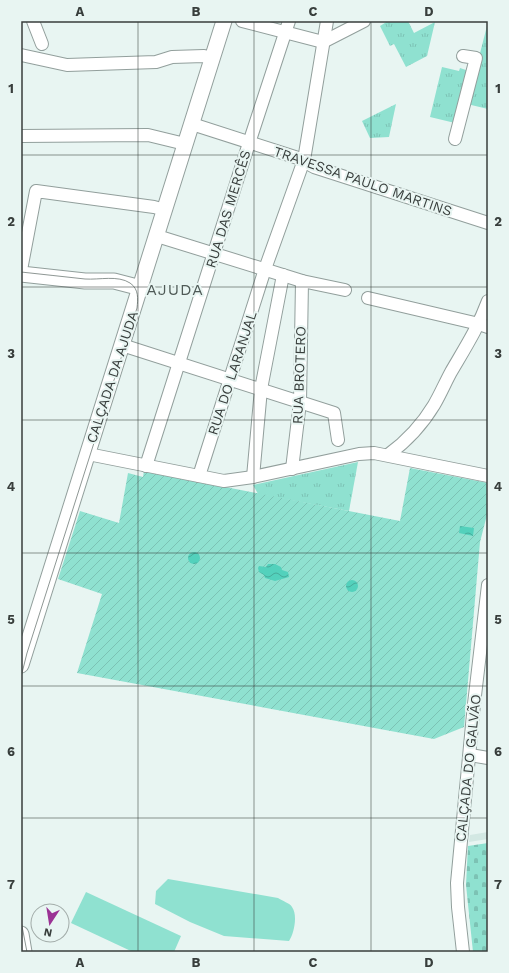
<svg xmlns="http://www.w3.org/2000/svg" width="509" height="973" viewBox="0 0 509 973" font-family="'Work Sans',sans-serif">
  <style>
    .built { fill: #d3e8e3 }
    .grass { fill: url(#grass-tufts) }
    .cemetery { fill: url(#cemetery-stones) }
    .garden { fill: url(#garden-furrows) }
    .pitch { fill: #8fe1d0 }
    .water { fill: url(#water-waves) }
    .lines { fill: none; stroke-linecap: round; stroke-linejoin: round }
    .minor-casing { stroke: #929f9c; stroke-width: 14 }
    .tertiary-casing { stroke: #929f9c; stroke-width: 17 }
    .minor { stroke: #fff; stroke-width: 12 }
    .tertiary { stroke: #fff; stroke-width: 15 }
    .tram { stroke: #8e9794; stroke-width: 1 }
    .grid { fill: none; stroke: #383e3c; stroke-width: 1; stroke-opacity: 0.55 }
    .labels { text-anchor: middle; stroke-width: 4; stroke-linejoin: round; paint-order: stroke }
    .street-label { font-size: 14px; fill: #383e3c; stroke: #e8f5f2 }
    .quarter-label { font-size: 16px; letter-spacing: 1px; fill: #4f5a57; stroke: #e8f5f2 }
    .neatline { fill: none; stroke: #383e3c; stroke-width: 1.5 }
    .grid-label { font-size: 13px; text-anchor: middle; font-weight: bold; fill: #383e3c }
  </style>
  <defs>
    <pattern id="grass-tufts" width="24" height="20" patternUnits="userSpaceOnUse"><rect width="24" height="20" fill="#8fe1d0"/><path d="M3 7l-1-3M5 7V3M7 7l1-3M15 17l-1-3M17 17v-4M19 17l1-3" fill="none" stroke="#7cc2b4"/></pattern>
    <pattern id="cemetery-stones" width="16" height="16" patternUnits="userSpaceOnUse"><rect width="16" height="16" fill="#8fe1d0"/><path d="M2 7V4a2 2 0 0 1 4 0v3zM10 15v-3a2 2 0 0 1 4 0v3z" fill="#7cc2b4"/></pattern>
    <pattern id="garden-furrows" width="10" height="10" patternUnits="userSpaceOnUse"><rect width="10" height="10" fill="#8fe1d0"/><path d="M-1 1l2-2M0 10L10 0M9 11l2-2" fill="none" stroke="#7cc2b4"/></pattern>
    <pattern id="water-waves" width="16" height="10" patternUnits="userSpaceOnUse"><rect width="16" height="10" fill="#53d1bc"/><path d="M0 5q4-4 8 0t8 0" fill="none" stroke="#46ab9a"/></pattern>
  </defs>
  <rect width="100%" height="100%" fill="#e8f5f2"/>
  <path class="built" d="M 488,832 L 488,839 L 469,842 L 470,835 Z"/>
  <g class="grass">
    <path d="M 388,21 L 408,21 L 414,33 L 435,22 L 427,56 L 406,67 L 394,44 L 390,46 L 380,26 Z"/>
    <path d="M 488,22 L 488,109 L 467,104 Z"/>
    <path d="M 442,67 L 459,71 L 460,68 L 469,71 L 455,123 L 430,117 Z"/>
    <path d="M 396,104 L 389,137 L 370,138 L 362,121 Z"/>
    <path d="M 358,462 L 349,511 L 258,494 L 253,485 Z"/>
  </g>
  <path class="cemetery" d="M 488,843 L 488,952 L 473,952 L 466,885 L 468,846 Z"/>
  <path class="garden" d="M 410,468 L 488,483 L 488,511 L 480,542 L 464,727 L 434,739 L 77,673 L 102,594 L 58,579 L 80,511 L 119,523 L 128,473 L 143,477 L 144,471 L 400,521 Z"/>
  <g class="pitch">
    <path d="M 168,879 L 278,898 C 282,901 290,903 292,907 C 298,915 294,934 289,941 L 224,936 L 190,922 L 155,904 L 156,891 Z"/>
    <path d="M 86,892 L 181,936 L 174,952 L 133,952 L 71,923 Z"/>
  </g>
  <g class="water">
    <path d="M 460,526 L 474,528 L 473,536 L 459,533 Z"/>
    <circle cx="194" cy="558" r="6"/>
    <path d="M 268,564 L 275,564 L 281,567 L 282,570 L 288,572 L 289,577 L 275,581 L 265,578 L 264,575 L 259,572 L 258,568 L 259,566 L 266,567 Z"/>
    <circle cx="352" cy="586" r="6"/>
  </g>
  <g class="lines">
    <g class="minor-casing">
      <g id="minor">
        <path d="M 33,21 L 42,44"/>
        <path d="M 242,21 L 323,42 L 364,21"/>
        <path d="M 21,55 L 67,65 L 156,62 L 172,57 L 204,56 L 211,58"/>
        <path d="M 192,124 L 298,158 L 314,167 L 488,223"/>
        <path d="M 21,136 L 148,135 L 185,144"/>
        <path d="M 455,139 L 476,58 L 463,56"/>
        <path d="M 157,236 L 302,281 L 345,290"/>
        <path d="M 21,270 L 36,191 L 154,207 L 165,210"/>
        <path d="M 368,298 L 479,324 L 488,327"/>
        <path d="M 122,345 L 334,413 L 338,440"/>
        <path d="M 88,454 L 224,481 L 253,477 L 359,454 L 374,453 L 488,476"/>
        <path d="M 388,455 C 407,441 422,425 434,405 C 440,395 445,383 451,372 C 465,348 478,328 488,301"/>
        <path d="M 146,466 L 250,140 L 289,21"/>
        <path d="M 292,469 L 300,402 L 302,281"/>
        <path d="M 199,476 L 265,269 L 304,160 L 327,21"/>
        <path d="M 253,477 L 261,389 L 283,275"/>
        <path d="M 470,755 L 488,758"/>
        <path d="M 463,952 L 458,907 L 457,883 L 474,704 L 488,585"/>
      </g>
    </g>
    <g class="tertiary-casing">
      <g id="tertiary">
        <path d="M 21,274 L 85,281 L 114,281 L 141,288"/>
        <path d="M 21,665 L 224,21"/>
        <path d="M 21,934 L 24,952"/>
      </g>
    </g>
    <use href="#minor" class="minor"/>
    <use href="#tertiary" class="tertiary"/>
    <g class="tram">
      <path d="M 21,272 C 42,274 64,277 85,279 C 99,280 118,275 130,283 C 139,289 138,299 137,308 L 27,653 L 21,677"/>
      <path d="M 21,921 L 27,952"/>
    </g>
  </g>
  <path class="grid" d="M 138,21 L 138,952M 254,21 L 254,952M 371,21 L 371,952M 21,155 L 488,155M 21,287 L 488,287M 21,420 L 488,420M 21,553 L 488,553M 21,686 L 488,686M 21,818 L 488,818"/>
  <g class="labels">
    <g class="street-label">
      <text transform="translate(363 181) rotate(19)" y="5">TRAVESSA PAULO MARTINS</text>
      <text transform="translate(228 209) rotate(-73)" y="5">RUA DAS MERCÊS</text>
      <text transform="translate(232 373) rotate(-72)" y="5">RUA DO LARANJAL</text>
      <text transform="translate(299 375) rotate(-88)" y="5">RUA BROTERO</text>
      <text transform="translate(112 377) rotate(-72)" y="5">CALÇADA DA AJUDA</text>
      <text transform="translate(468 768) rotate(-84)" y="5">CALÇADA DO GALVÃO</text>
    </g>
    <g class="quarter-label">
      <text x="175" y="295">AJUDA</text>
    </g>
  </g>
  <rect width="509" height="973" fill="none" stroke="#e8f5f2" stroke-width="44"/>
  <g transform="translate(50 923) rotate(192)"><circle r="19" fill="#e8f5f2" stroke="#a2aca9"/>
  <path d="M0-3L7 15L0 10L-7 15Z" fill="#9b3295"/>
  <text y="-6" font-size="11" font-weight="bold" text-anchor="middle" fill="#383e3c">N</text>
  </g>
  <rect x="22" y="22" width="465" height="929" class="neatline"/>
  <g class="grid-label">
    <text x="80" y="16">A</text>
    <text x="196" y="16">B</text>
    <text x="313" y="16">C</text>
    <text x="429" y="16">D</text>
    <text x="11" y="93">1</text>
    <text x="498" y="93">1</text>
    <text x="11" y="226">2</text>
    <text x="498" y="226">2</text>
    <text x="11" y="358">3</text>
    <text x="498" y="358">3</text>
    <text x="11" y="491">4</text>
    <text x="498" y="491">4</text>
    <text x="11" y="624">5</text>
    <text x="498" y="624">5</text>
    <text x="11" y="756">6</text>
    <text x="498" y="756">6</text>
    <text x="11" y="889">7</text>
    <text x="498" y="889">7</text>
    <text x="80" y="967">A</text>
    <text x="196" y="967">B</text>
    <text x="313" y="967">C</text>
    <text x="429" y="967">D</text>
  </g>
</svg>
